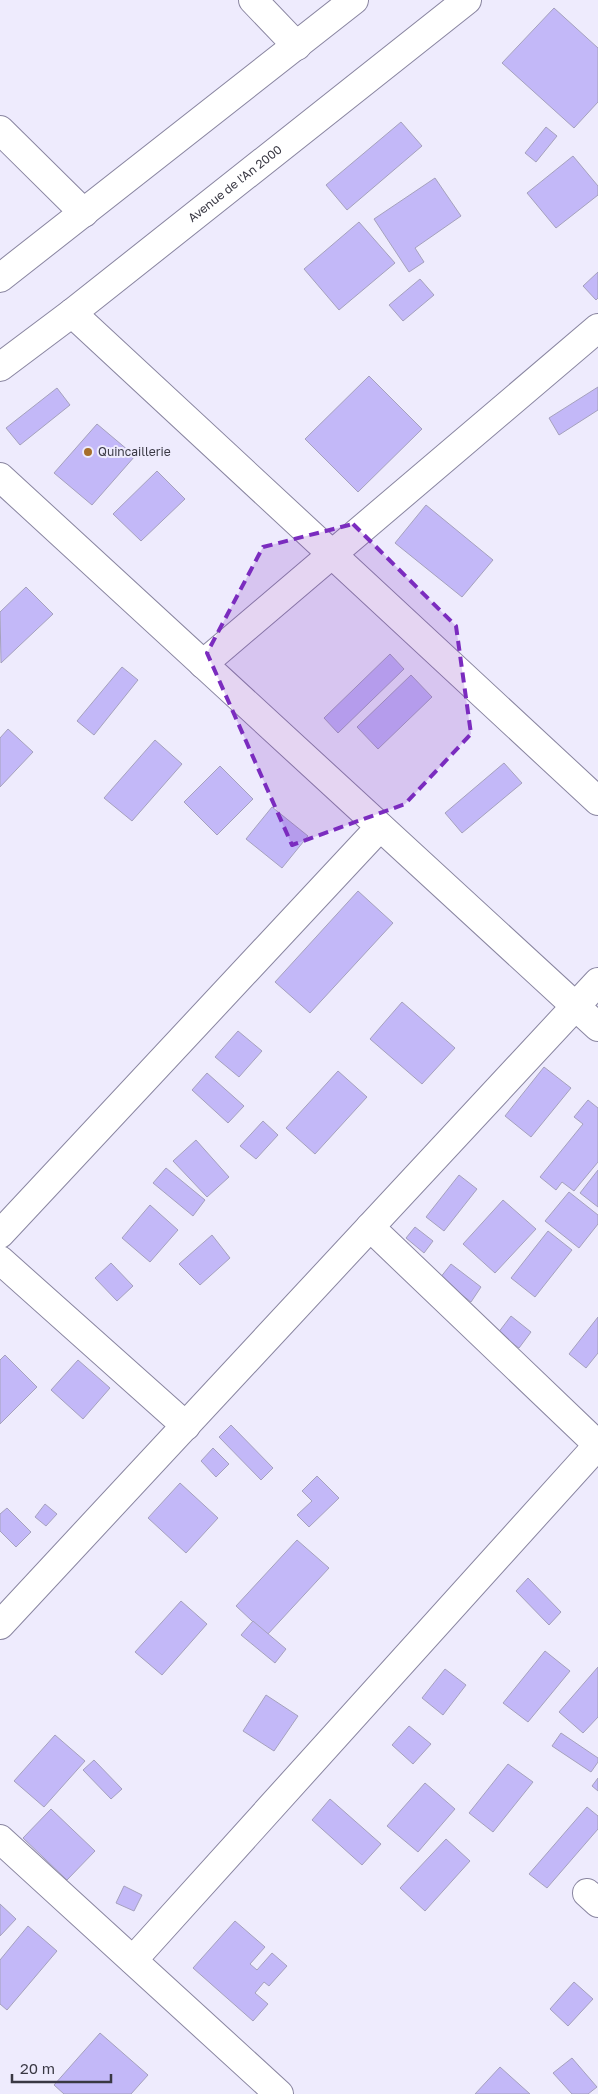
<svg xmlns="http://www.w3.org/2000/svg" width="598" height="2094" viewBox="0 0 598 2094" font-family="'Golos Text',sans-serif">
  <style>
    .building { fill: #c3b8f8; stroke: #a5a1bd }
    .lines { fill: none; stroke-linecap: round; stroke-linejoin: round }
    .minor-casing { stroke: #8985a0; stroke-width: 30 }
    .major-casing { stroke: #8985a0; stroke-width: 30 }
    .minor { stroke: #fff; stroke-width: 28 }
    .major { stroke: #fff; stroke-width: 28 }
    .marked { fill: #7b2cbf; fill-opacity: 0.2; stroke: #7b2cbf; stroke-width: 4; stroke-dasharray: 10 6; stroke-linejoin: round }
    .poi-dot { fill: #a66e2b; stroke: #eeebfd; stroke-width: 2 }
    .labels { text-anchor: middle; stroke-width: 4; stroke-linejoin: round; paint-order: stroke }
    .street-label { font-size: 12px; fill: #393843; stroke: #eeebfd }
    .poi-label { font-size: 12px; fill: #393843; stroke: #eeebfd; text-anchor: start }
  </style>
  <rect width="100%" height="100%" fill="#eeebfd"/>
  <g class="building">
    <path d="M 554,8 L 598,48 L 598,102 L 574,128 L 502,63 Z"/>
    <path d="M 401,122 L 422,146 L 347,210 L 326,185 Z"/>
    <path d="M 546,127 L 557,136 L 536,162 L 525,153 Z"/>
    <path d="M 573,156 L 598,186 L 598,195 L 556,228 L 527,193 Z"/>
    <path d="M 435,178 L 461,216 L 415,248 L 424,262 L 409,272 L 374,219 Z"/>
    <path d="M 359,222 L 395,263 L 339,310 L 304,269 Z"/>
    <path d="M 598,272 L 598,298 L 596,300 L 583,286 Z"/>
    <path d="M 420,279 L 434,295 L 403,321 L 389,305 Z"/>
    <path d="M 369,376 L 422,429 L 358,492 L 305,439 Z"/>
    <path d="M 598,387 L 598,410 L 559,435 L 549,418 Z"/>
    <path d="M 57,388 L 70,405 L 20,445 L 6,428 Z"/>
    <path d="M 97,424 L 135,456 L 92,505 L 54,473 Z"/>
    <path d="M 157,471 L 185,499 L 141,541 L 113,514 Z"/>
    <path d="M 426,505 L 493,560 L 462,597 L 395,543 Z"/>
    <path d="M 26,587 L 53,614 L 1,663 L 0,612 Z"/>
    <path d="M 390,654 L 404,669 L 338,733 L 324,718 Z"/>
    <path d="M 122,667 L 138,680 L 94,735 L 77,721 Z"/>
    <path d="M 411,675 L 432,697 L 378,749 L 357,727 Z"/>
    <path d="M 8,729 L 33,752 L 0,787 L 0,738 Z"/>
    <path d="M 155,740 L 182,764 L 132,821 L 104,798 Z"/>
    <path d="M 504,763 L 522,783 L 462,833 L 445,813 Z"/>
    <path d="M 220,766 L 253,799 L 217,835 L 184,802 Z"/>
    <path d="M 272,807 L 308,836 L 282,868 L 246,839 Z"/>
    <path d="M 358,891 L 393,923 L 310,1013 L 275,982 Z"/>
    <path d="M 402,1002 L 455,1048 L 422,1084 L 370,1039 Z"/>
    <path d="M 238,1031 L 262,1051 L 239,1077 L 215,1057 Z"/>
    <path d="M 544,1067 L 571,1088 L 531,1137 L 505,1116 Z"/>
    <path d="M 338,1071 L 367,1097 L 315,1154 L 286,1128 Z"/>
    <path d="M 207,1073 L 244,1106 L 228,1123 L 192,1090 Z"/>
    <path d="M 588,1100 L 598,1108 L 598,1162 L 574,1191 L 562,1182 L 556,1190 L 540,1177 L 583,1124 L 574,1117 Z"/>
    <path d="M 263,1121 L 278,1135 L 256,1159 L 240,1146 Z"/>
    <path d="M 196,1140 L 229,1177 L 207,1197 L 173,1161 Z"/>
    <path d="M 166,1168 L 205,1200 L 193,1216 L 153,1183 Z"/>
    <path d="M 598,1170 L 598,1207 L 580,1193 Z"/>
    <path d="M 459,1175 L 477,1189 L 444,1231 L 426,1217 Z"/>
    <path d="M 569,1192 L 598,1215 L 598,1224 L 579,1248 L 545,1221 Z"/>
    <path d="M 503,1200 L 536,1229 L 495,1273 L 463,1244 Z"/>
    <path d="M 150,1205 L 178,1230 L 150,1262 L 122,1238 Z"/>
    <path d="M 415,1227 L 433,1241 L 424,1253 L 406,1238 Z"/>
    <path d="M 548,1231 L 572,1250 L 535,1297 L 511,1278 Z"/>
    <path d="M 212,1235 L 230,1258 L 200,1285 L 179,1264 Z"/>
    <path d="M 111,1263 L 133,1286 L 117,1301 L 95,1278 Z"/>
    <path d="M 451,1264 L 481,1287 L 471,1302 L 440,1278 Z"/>
    <path d="M 511,1316 L 531,1332 L 519,1348 L 498,1333 Z"/>
    <path d="M 598,1317 L 598,1353 L 586,1368 L 569,1354 Z"/>
    <path d="M 5,1355 L 37,1387 L 0,1424 L 0,1360 Z"/>
    <path d="M 78,1360 L 110,1388 L 83,1419 L 51,1390 Z"/>
    <path d="M 231,1425 L 273,1468 L 261,1480 L 219,1437 Z"/>
    <path d="M 213,1448 L 229,1464 L 216,1477 L 201,1461 Z"/>
    <path d="M 317,1476 L 339,1498 L 309,1527 L 297,1515 L 312,1501 L 302,1491 Z"/>
    <path d="M 180,1483 L 218,1518 L 186,1553 L 148,1518 Z"/>
    <path d="M 45,1504 L 57,1514 L 46,1526 L 35,1517 Z"/>
    <path d="M 7,1508 L 31,1532 L 16,1547 L 0,1531 L 0,1514 Z"/>
    <path d="M 297,1540 L 329,1568 L 267,1635 L 236,1606 Z"/>
    <path d="M 528,1578 L 561,1612 L 549,1625 L 516,1591 Z"/>
    <path d="M 181,1601 L 207,1624 L 162,1675 L 135,1652 Z"/>
    <path d="M 253,1621 L 286,1649 L 275,1663 L 241,1635 Z"/>
    <path d="M 545,1651 L 570,1671 L 528,1722 L 503,1703 Z"/>
    <path d="M 598,1667 L 598,1717 L 583,1733 L 559,1712 Z"/>
    <path d="M 445,1669 L 466,1685 L 443,1715 L 422,1698 Z"/>
    <path d="M 266,1695 L 298,1716 L 274,1751 L 243,1731 Z"/>
    <path d="M 409,1726 L 431,1744 L 413,1764 L 392,1745 Z"/>
    <path d="M 561,1733 L 598,1758 L 598,1762 L 591,1772 L 552,1746 Z"/>
    <path d="M 55,1735 L 85,1761 L 44,1807 L 14,1781 Z"/>
    <path d="M 94,1760 L 122,1789 L 111,1799 L 83,1770 Z"/>
    <path d="M 508,1764 L 533,1782 L 493,1832 L 469,1813 Z"/>
    <path d="M 598,1778 L 598,1791 L 592,1786 Z"/>
    <path d="M 425,1783 L 455,1809 L 418,1852 L 387,1826 Z"/>
    <path d="M 330,1799 L 381,1844 L 362,1865 L 312,1820 Z"/>
    <path d="M 587,1807 L 598,1816 L 598,1829 L 547,1888 L 529,1874 Z"/>
    <path d="M 51,1809 L 95,1851 L 67,1880 L 23,1838 Z"/>
    <path d="M 446,1839 L 470,1861 L 425,1911 L 400,1888 Z"/>
    <path d="M 124,1886 L 142,1895 L 134,1911 L 116,1903 Z"/>
    <path d="M 0,1904 L 16,1919 L 0,1936 Z"/>
    <path d="M 235,1921 L 265,1947 L 250,1964 L 257,1970 L 272,1953 L 287,1966 L 269,1986 L 264,1982 L 255,1993 L 268,2004 L 253,2021 L 193,1968 Z"/>
    <path d="M 28,1926 L 57,1951 L 7,2010 L 0,2004 L 0,1960 Z"/>
    <path d="M 574,1982 L 593,1999 L 568,2026 L 550,2009 Z"/>
    <path d="M 100,2033 L 148,2075 L 131,2094 L 64,2094 L 54,2085 Z"/>
    <path d="M 572,2058 L 597,2087 L 588,2094 L 572,2094 L 553,2073 Z"/>
    <path d="M 500,2067 L 530,2094 L 475,2094 Z"/>
  </g>
  <g class="lines">
    <g class="minor-casing">
      <g id="minor">
        <path d="M 253,0 L 297,46"/>
        <path d="M 0,130 L 84,213"/>
        <path d="M 72,313 L 598,801"/>
        <path d="M 0,477 L 598,1027"/>
        <path d="M 203,664 L 598,328"/>
        <path d="M 370,1227 L 598,1445"/>
        <path d="M 0,1234 L 380,827"/>
        <path d="M 0,1260 L 186,1426"/>
        <path d="M 0,1625 L 598,982"/>
        <path d="M 0,1839 L 279,2094"/>
        <path d="M 587,1893 L 598,1903"/>
        <path d="M 133,1960 L 598,1445"/>
      </g>
    </g>
    <g class="major-casing">
      <g id="major">
        <path d="M 0,278 L 354,0"/>
        <path id="s1" d="M 0,367 L 72,313 L 467,0"/>
      </g>
    </g>
    <use href="#minor" class="minor"/>
    <use href="#major" class="major"/>
  </g>
  <path class="marked" d="M 353,524 L 456,626 L 471,734 L 405,804 L 292,845 L 207,653 L 263,547 Z"/>
  <circle class="poi-dot" cx="88" cy="452" r="5"/>
  <g class="labels">
    <g class="street-label">
      <text dy="4" stroke="none"><textPath href="#s1" startOffset="298">Avenue de l'An 2000</textPath></text>
    </g>
    <g class="poi-label">
      <text x="98" y="456">Quincaillerie</text>
    </g>
  </g>
  <path d="M12 2074v8h99v-8" fill="none" stroke="#393843" stroke-width="2.5"/>
  <text x="20" y="2074" font-size="15" fill="#393843" stroke="#eeebfd" stroke-width="4" paint-order="stroke">20 m</text>
</svg>
